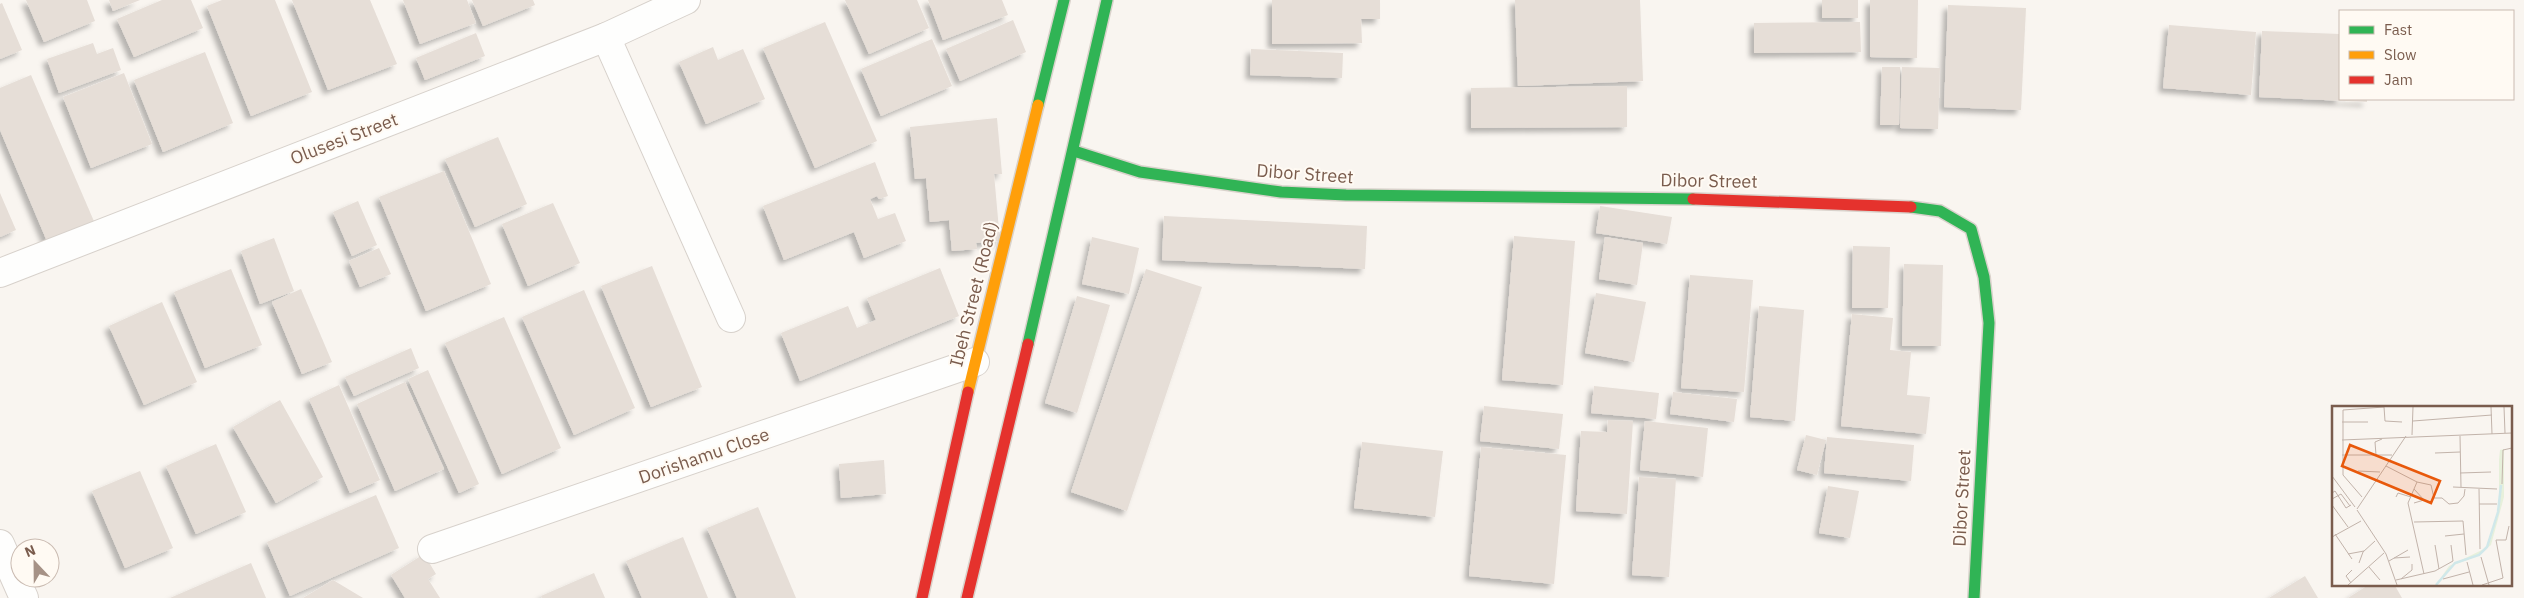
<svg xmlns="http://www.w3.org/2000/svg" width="2524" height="598" viewBox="0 0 2524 598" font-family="'IBM Plex Sans',sans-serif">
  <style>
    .building { fill: #e6ded7; filter: url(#shadow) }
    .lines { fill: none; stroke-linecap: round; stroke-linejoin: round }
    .street-casing { stroke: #d7d1cb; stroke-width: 30 }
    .fast-casing { stroke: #d9d2cb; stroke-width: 14 }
    .slow-casing { stroke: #d9d2cb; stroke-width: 14 }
    .jam-casing { stroke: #d9d2cb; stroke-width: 14 }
    .street { stroke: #fefefd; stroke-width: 28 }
    .fast { stroke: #30b455; stroke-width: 11 }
    .slow { stroke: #ff9f0a; stroke-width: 11 }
    .jam { stroke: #e5322d; stroke-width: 11 }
    .labels { text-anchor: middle; stroke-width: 4; stroke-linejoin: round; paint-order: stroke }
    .street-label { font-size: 18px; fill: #7a5c4d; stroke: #fffaf3 }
    .inset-river { fill: none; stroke: #d0e8ea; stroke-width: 2.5 }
    .inset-road { fill: none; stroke: #c2b3aa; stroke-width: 1 }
    .view { fill: #e8590c; fill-opacity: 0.15; stroke: #e8590c; stroke-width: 2.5 }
    .inset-edge { fill: none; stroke: #7a5c4d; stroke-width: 2.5 }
  </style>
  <defs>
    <filter id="shadow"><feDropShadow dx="-4.5" dy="4.5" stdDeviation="2.5" flood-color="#0004"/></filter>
  </defs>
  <rect width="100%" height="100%" fill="#f9f5f0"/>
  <g class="building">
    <path d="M 26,0 L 87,0 L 95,21 L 44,42 Z"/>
    <path d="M 109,0 L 140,0 L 113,11 Z"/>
    <path d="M 162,0 L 191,0 L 203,28 L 134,57 L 117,19 Z"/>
    <path d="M 222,0 L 275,0 L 312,92 L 251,116 L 207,6 Z"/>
    <path d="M 292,0 L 370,0 L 397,64 L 328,90 Z"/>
    <path d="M 403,0 L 467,0 L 476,23 L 420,44 Z"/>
    <path d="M 472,0 L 533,0 L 535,5 L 483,26 Z"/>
    <path d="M 845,0 L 917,0 L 929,28 L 869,54 Z"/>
    <path d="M 928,0 L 1002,0 L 1008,15 L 943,40 Z"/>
    <path d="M 1272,0 L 1380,0 L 1380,19 L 1361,19 L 1362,43 L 1272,44 Z"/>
    <path d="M 1515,0 L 1640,0 L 1643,81 L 1518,86 Z"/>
    <rect x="1822" y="0" width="36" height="18"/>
    <path d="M 1870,0 L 1918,0 L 1917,58 L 1870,57 Z"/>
    <path d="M 2,3 L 22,50 L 0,59 L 0,4 Z"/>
    <path d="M 1948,5 L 2026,8 L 2021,110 L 1944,107 Z"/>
    <path d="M 1013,20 L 1026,52 L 960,81 L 946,49 Z"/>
    <path d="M 825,22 L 877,141 L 815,168 L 763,48 Z"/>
    <path d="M 1860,22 L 1861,52 L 1754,53 L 1754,23 Z"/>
    <path d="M 2169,25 L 2256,32 L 2251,95 L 2163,88 Z"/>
    <path d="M 2262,31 L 2340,34 L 2340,99 L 2367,99 L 2367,102 L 2259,97 Z"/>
    <path d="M 476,33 L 485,56 L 425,80 L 416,58 Z"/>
    <path d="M 932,39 L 952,86 L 881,116 L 861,69 Z"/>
    <path d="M 93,43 L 97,54 L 113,48 L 121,70 L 59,93 L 47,59 Z"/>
    <path d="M 713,47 L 718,60 L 743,49 L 765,99 L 706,124 L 679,62 Z"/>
    <path d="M 1251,49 L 1343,53 L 1342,78 L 1250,75 Z"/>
    <path d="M 205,52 L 233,123 L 163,152 L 134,80 Z"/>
    <path d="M 1882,67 L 1900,67 L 1899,125 L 1880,125 Z"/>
    <path d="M 1902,67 L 1940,68 L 1938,129 L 1900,128 Z"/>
    <path d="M 124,73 L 152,144 L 91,168 L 63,97 Z"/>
    <path d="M 31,75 L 96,226 L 49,246 L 0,130 L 0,88 Z"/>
    <path d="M 1627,86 L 1627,127 L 1471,128 L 1471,88 Z"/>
    <path d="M 997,118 L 1002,174 L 994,174 L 1000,241 L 976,243 L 977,249 L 952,251 L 949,220 L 930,222 L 926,178 L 915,179 L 910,127 Z"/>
    <path d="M 498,137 L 527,204 L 475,227 L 445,159 Z"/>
    <path d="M 875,162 L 888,196 L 879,199 L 877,196 L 870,199 L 878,219 L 895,213 L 906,241 L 864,258 L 854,232 L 784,260 L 763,206 Z"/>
    <path d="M 444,171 L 491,284 L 426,311 L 379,197 Z"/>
    <path d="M 0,193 L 16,230 L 0,237 Z"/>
    <path d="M 358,201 L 377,245 L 352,256 L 333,212 Z"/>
    <path d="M 553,203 L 580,263 L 528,286 L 502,224 Z"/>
    <path d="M 1600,206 L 1672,217 L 1667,244 L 1596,233 Z"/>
    <path d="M 1164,216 L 1367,226 L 1365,269 L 1162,260 Z"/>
    <path d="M 1514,236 L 1575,241 L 1563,385 L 1502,380 Z"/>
    <path d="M 1092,237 L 1139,248 L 1129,294 L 1082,284 Z"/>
    <path d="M 1605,237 L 1643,243 L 1637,285 L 1599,279 Z"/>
    <path d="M 274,238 L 294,291 L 260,304 L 241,251 Z"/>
    <path d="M 1853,246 L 1890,247 L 1888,308 L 1852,308 Z"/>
    <path d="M 379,248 L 391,274 L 360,287 L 349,261 Z"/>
    <path d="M 1904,264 L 1943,265 L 1941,346 L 1902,346 Z"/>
    <path d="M 652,266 L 702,387 L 651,407 L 601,286 Z"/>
    <path d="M 940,268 L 959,316 L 800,381 L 781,333 L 848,306 L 857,328 L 876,320 L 867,298 Z"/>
    <path d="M 231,269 L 262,345 L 205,368 L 174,292 Z"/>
    <path d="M 1146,269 L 1202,287 L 1127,511 L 1071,492 Z"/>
    <path d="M 1690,275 L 1753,280 L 1744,392 L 1681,388 Z"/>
    <path d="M 301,289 L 332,362 L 302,374 L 272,302 Z"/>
    <path d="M 584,290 L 635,408 L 574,435 L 522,317 Z"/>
    <path d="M 1596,293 L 1646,302 L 1634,362 L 1585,353 Z"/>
    <path d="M 1077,296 L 1110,305 L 1077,413 L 1045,403 Z"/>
    <path d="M 162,302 L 197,382 L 144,405 L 109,326 Z"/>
    <path d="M 1759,306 L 1804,310 L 1795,421 L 1750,417 Z"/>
    <path d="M 1852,314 L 1893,318 L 1890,350 L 1911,352 L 1907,395 L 1930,397 L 1926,434 L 1841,426 Z"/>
    <path d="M 504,317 L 561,448 L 502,474 L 445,343 Z"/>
    <path d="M 411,348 L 419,368 L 354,396 L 345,377 Z"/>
    <path d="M 428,370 L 479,484 L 459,493 L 408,379 Z"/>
    <path d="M 405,382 L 444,469 L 395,491 L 357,404 Z"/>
    <path d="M 339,385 L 380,480 L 350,493 L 309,399 Z"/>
    <path d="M 1594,386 L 1659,393 L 1656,419 L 1591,413 Z"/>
    <path d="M 1673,392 L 1737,399 L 1734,422 L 1670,414 Z"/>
    <path d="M 280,400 L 323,477 L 276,503 L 233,427 Z"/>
    <path d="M 1484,406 L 1563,414 L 1559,449 L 1480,441 Z"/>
    <path d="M 1608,420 L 1633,421 L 1627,514 L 1576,511 L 1581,431 L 1607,432 Z"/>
    <path d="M 1645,421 L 1708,428 L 1703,477 L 1640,470 Z"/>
    <path d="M 1806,435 L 1826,440 L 1817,475 L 1797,470 Z"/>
    <path d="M 1827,437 L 1914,445 L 1911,481 L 1824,473 Z"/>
    <path d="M 1362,442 L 1443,451 L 1435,517 L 1354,508 Z"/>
    <path d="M 216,444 L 246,512 L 196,534 L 166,466 Z"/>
    <path d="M 1481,447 L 1566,455 L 1554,584 L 1469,576 Z"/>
    <path d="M 884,460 L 886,494 L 841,498 L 839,464 Z"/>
    <path d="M 140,471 L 173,548 L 125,568 L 92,491 Z"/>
    <path d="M 1639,477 L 1676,479 L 1669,577 L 1632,575 Z"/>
    <path d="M 1828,486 L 1859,491 L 1850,538 L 1819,533 Z"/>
    <path d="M 376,495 L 399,548 L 290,596 L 267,542 Z"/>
    <path d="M 758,507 L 796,598 L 737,598 L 707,528 Z"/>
    <path d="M 683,537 L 708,598 L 642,598 L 626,561 Z"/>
    <path d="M 424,554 L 436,574 L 428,579 L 440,598 L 405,598 L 391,575 Z"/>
    <path d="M 251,563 L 266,598 L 170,598 Z"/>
    <path d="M 594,573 L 605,598 L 542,598 L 541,596 Z"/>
    <path d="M 2305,576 L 2318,598 L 2269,598 Z"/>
    <path d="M 333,580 L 363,598 L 303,598 Z"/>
    <path d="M 2370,584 L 2394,584 L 2402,598 L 2348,598 Z"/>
  </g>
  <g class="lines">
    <g class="street-casing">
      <g id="street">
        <path d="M 606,37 L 731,318"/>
        <path d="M 0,273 L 606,37 L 686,0"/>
        <path d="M 0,544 L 24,598"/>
        <path d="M 432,549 L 975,362"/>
      </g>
    </g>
    <g class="fast-casing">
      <g id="fast">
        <path d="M 1038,105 L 1064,0"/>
        <path d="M 1074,151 L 1140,172 L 1281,192 L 1346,195 L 1693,199"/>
        <path d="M 1911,207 L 1940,211 L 1971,229 L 1984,277 L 1989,323 L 1974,598"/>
        <path d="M 1028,344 L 1107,0"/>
      </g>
    </g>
    <g class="slow-casing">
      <path id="slow" d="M 968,392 L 1038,105"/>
    </g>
    <g class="jam-casing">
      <g id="jam">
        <path d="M 1693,199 L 1911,207"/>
        <path d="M 922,598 L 968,392"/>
        <path d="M 967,598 L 1028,344"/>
      </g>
    </g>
    <use href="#street" class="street"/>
    <use href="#fast" class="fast"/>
    <use href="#slow" class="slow"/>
    <use href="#jam" class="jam"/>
  </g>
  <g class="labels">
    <g class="street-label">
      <text transform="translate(344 139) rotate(-21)" y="6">Olusesi Street</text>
      <text transform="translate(1305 174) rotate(4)" y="6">Dibor Street</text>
      <text transform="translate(1709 181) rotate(1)" y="6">Dibor Street</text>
      <text transform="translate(974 294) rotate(-76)" y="6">Ibeh Street (Road)</text>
      <text transform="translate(704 456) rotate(-19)" y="6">Dorishamu Close</text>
      <text transform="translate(1962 498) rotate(-87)" y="6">Dibor Street</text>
    </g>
  </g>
  <g transform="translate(2332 406)">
    <rect width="180" height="180" fill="#f9f5f0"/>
    <path d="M 172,43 L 172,91 L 159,139 L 143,151 L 119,160 L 104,179 L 117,160 L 154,142 L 167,103 L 167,54 L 168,44 Z" fill="#e7f0db"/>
    <path class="inset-river" d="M 104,179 L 123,157 L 147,149 L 155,141 L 166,106 L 169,79"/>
    <path class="inset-road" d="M 52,1 L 53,15 L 70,16M 159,1 L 160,28M 172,1 L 173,27M 81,15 L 160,9M 10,16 L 36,16M 80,29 L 81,1M 128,30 L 129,81M 10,34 L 180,27M 103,47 L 128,46M 10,49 L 60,49M 44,49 L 43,36 L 50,33M 54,60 L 85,76 L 76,97 L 92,168M 26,65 L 48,66M 128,67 L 159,66M 0,70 L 23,101M 85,76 L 99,79 L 102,92 L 110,92 L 117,98 L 126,97 L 132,90 L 133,83M 170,78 L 171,44 L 180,42M 121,81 L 165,83M 147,83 L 148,143M 0,87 L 3,85 L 14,102 L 19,99M 30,91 L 11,69 L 11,4 L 52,1M 64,91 L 66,87 L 79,91M 0,93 L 9,88 L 18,100M 82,97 L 92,94 L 82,83M 147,98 L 165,98M 0,99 L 16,121M 25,103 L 74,30M 25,104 L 54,148 L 65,179M 82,116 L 131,115 L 134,149M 3,128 L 20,153M 113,130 L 132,128M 0,131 L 29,115M 103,139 L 107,163M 16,148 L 32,145M 149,151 L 157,179M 62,152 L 78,151M 57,155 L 76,144M 135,156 L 141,179M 27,157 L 31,146 L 43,135M 37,161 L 48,174M 69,173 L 80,164 L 80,158M 111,173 L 137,166M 64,174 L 103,165 L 121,155 L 119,139M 19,177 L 14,170 L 20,164M 16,179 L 52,147M 150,179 L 171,172 L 164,134 L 174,134 L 177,120"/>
    <path class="view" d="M 18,39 L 108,75 L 99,97 L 10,60 Z"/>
    <rect width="180" height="180" class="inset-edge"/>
  </g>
  <rect x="2339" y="10" width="175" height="90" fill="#fffaf3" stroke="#cabbb1"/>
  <rect x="2349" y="26" width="25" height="8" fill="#30b455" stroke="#cabbb1"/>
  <text x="2384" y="35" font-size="15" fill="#7a5c4d">Fast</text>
  <rect x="2349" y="51" width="25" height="8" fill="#ff9f0a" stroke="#cabbb1"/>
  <text x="2384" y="60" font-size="15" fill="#7a5c4d">Slow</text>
  <rect x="2349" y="76" width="25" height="8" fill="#e5322d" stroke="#cabbb1"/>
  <text x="2384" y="85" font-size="15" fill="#7a5c4d">Jam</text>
  <g transform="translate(35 563) rotate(338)"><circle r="24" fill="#fffaf3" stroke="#cabbb1"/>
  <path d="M0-4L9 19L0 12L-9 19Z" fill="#a69286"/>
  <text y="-8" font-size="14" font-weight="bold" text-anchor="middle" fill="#7a5c4d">N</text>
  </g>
</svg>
